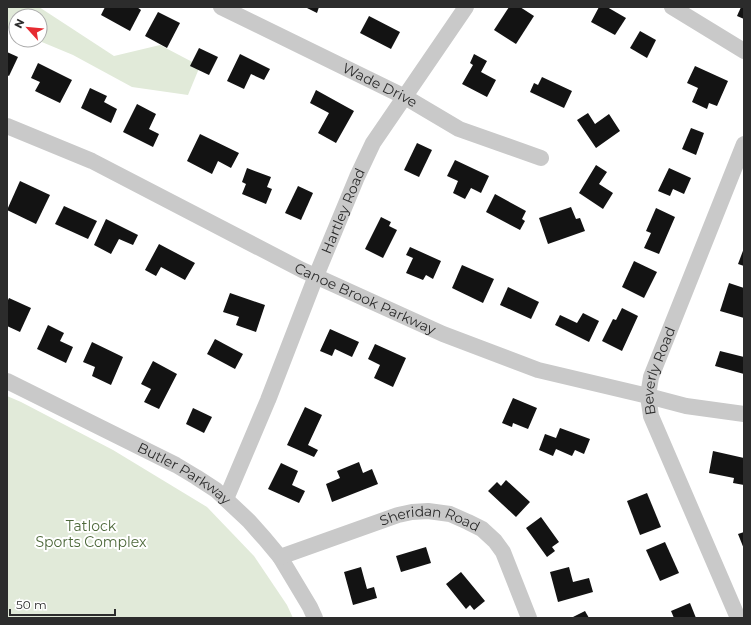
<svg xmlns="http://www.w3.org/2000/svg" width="751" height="625" viewBox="0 0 751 625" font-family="Montserrat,sans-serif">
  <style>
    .green { fill: #e1ead9 }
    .building { fill: #131313 }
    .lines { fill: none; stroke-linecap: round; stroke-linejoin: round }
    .street { stroke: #c9c9c9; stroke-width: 16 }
    .labels { text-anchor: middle; stroke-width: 4; stroke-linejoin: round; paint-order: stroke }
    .street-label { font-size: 14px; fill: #2c2c2c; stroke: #fff }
    .park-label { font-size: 14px; fill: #4d683a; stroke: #fff }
  </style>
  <rect width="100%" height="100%" fill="#fff"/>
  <g class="green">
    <path d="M 7,7 L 39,7 L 114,56 L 160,45 L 200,66 L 188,95 L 132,87 L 73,55 L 37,40 L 40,40 L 40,16 L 16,16 L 16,31 L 7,28 Z"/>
    <path d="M 7,396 L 21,402 L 113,450 L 207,507 L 254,556 L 287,605 L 293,618 L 7,618 Z"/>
  </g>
  <g class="building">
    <path d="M 105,7 L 137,7 L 141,10 L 130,31 L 101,15 Z"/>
    <path d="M 305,7 L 319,7 L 317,13 Z"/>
    <path d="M 509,7 L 520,7 L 534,16 L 516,44 L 494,30 Z"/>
    <path d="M 599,7 L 607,7 L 626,18 L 615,35 L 591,22 Z"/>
    <path d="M 741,7 L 744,7 L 744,19 L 737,16 Z"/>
    <path d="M 158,12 L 180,23 L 167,48 L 145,36 Z"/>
    <path d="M 369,16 L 400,32 L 391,49 L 360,33 Z"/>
    <path d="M 640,31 L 656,40 L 647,58 L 630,48 Z"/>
    <path d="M 199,48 L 218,57 L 209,75 L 190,66 Z"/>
    <path d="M 7,52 L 18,57 L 9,76 L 7,75 Z"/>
    <path d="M 240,54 L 270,69 L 264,80 L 251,74 L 244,89 L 227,81 Z"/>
    <path d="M 474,54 L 487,61 L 481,72 L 496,80 L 487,97 L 462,84 L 473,65 L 470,63 Z"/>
    <path d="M 38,63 L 72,80 L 60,103 L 35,91 L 40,82 L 31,78 Z"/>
    <path d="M 695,66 L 728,81 L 717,106 L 709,103 L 707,109 L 692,102 L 698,88 L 687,83 Z"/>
    <path d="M 542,77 L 572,91 L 564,108 L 530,92 L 534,83 L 538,85 Z"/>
    <path d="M 90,88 L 107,96 L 104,102 L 117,109 L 111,123 L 81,108 Z"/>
    <path d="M 316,90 L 354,111 L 336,143 L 318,133 L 329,113 L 310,103 Z"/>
    <path d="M 137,104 L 156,114 L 149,129 L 159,134 L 153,147 L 123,132 Z"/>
    <path d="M 588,113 L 595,124 L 609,114 L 620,131 L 596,148 L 577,120 Z"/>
    <path d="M 691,128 L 704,133 L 696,155 L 682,149 Z"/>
    <path d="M 200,134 L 239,153 L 231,168 L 218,161 L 212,174 L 187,161 Z"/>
    <path d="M 417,143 L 432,150 L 419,177 L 404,170 Z"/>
    <path d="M 455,160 L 489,176 L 481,193 L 471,188 L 465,199 L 453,193 L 458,181 L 447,176 Z"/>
    <path d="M 596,165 L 607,172 L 599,184 L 613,193 L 603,209 L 579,193 Z"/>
    <path d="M 247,168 L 271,177 L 267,187 L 272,189 L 266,204 L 242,194 L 246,184 L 242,182 Z"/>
    <path d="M 669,168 L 691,178 L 684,194 L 673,189 L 670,196 L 658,191 Z"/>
    <path d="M 20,181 L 50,195 L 36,224 L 7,210 Z"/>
    <path d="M 298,186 L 313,193 L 301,220 L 285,213 Z"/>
    <path d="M 495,194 L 526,211 L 522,219 L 525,221 L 520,230 L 486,212 Z"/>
    <path d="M 64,206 L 97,221 L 88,239 L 55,224 Z"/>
    <path d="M 571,207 L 576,219 L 580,218 L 585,231 L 548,244 L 539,218 Z"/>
    <path d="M 656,208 L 675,217 L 659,254 L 644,248 L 651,233 L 646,231 Z"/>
    <path d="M 381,217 L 391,222 L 389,226 L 397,230 L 383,258 L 365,249 Z"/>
    <path d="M 106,219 L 138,235 L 133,245 L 119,239 L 111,254 L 94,245 Z"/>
    <path d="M 159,244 L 195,263 L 185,280 L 161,267 L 156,276 L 145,270 Z"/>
    <path d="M 410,247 L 441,261 L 433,279 L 426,275 L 423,280 L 406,273 L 413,258 L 406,255 Z"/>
    <path d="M 744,248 L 744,266 L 738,264 Z"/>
    <path d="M 634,261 L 657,272 L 644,298 L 622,287 Z"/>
    <path d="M 462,265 L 494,279 L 483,303 L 452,288 Z"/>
    <path d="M 729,283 L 744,288 L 744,318 L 720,311 Z"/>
    <path d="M 508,287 L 539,302 L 531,319 L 500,305 Z"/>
    <path d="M 230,293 L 265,305 L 256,332 L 236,325 L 239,317 L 223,312 Z"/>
    <path d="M 9,298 L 31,308 L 20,332 L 7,326 L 7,302 Z"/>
    <path d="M 622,308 L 638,316 L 622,351 L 602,341 L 613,319 L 616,320 Z"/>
    <path d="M 583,313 L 599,321 L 589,342 L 555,325 L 560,315 L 577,323 Z"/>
    <path d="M 48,325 L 64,333 L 60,341 L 73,347 L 66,363 L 37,349 Z"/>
    <path d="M 330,329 L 359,342 L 352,357 L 335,349 L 332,356 L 320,351 Z"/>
    <path d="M 215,339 L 243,354 L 235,369 L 207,354 Z"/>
    <path d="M 92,342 L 123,357 L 111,385 L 92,376 L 95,367 L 83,362 Z"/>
    <path d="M 375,344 L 406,358 L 393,387 L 374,378 L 380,365 L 368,359 Z"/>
    <path d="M 720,351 L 744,357 L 744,374 L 715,366 Z"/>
    <path d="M 153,361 L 177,374 L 159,409 L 144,402 L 151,389 L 141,384 Z"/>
    <path d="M 513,398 L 537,408 L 528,429 L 513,423 L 512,427 L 502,423 Z"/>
    <path d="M 305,407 L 322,415 L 308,445 L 318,450 L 314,457 L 287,445 Z"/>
    <path d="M 193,408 L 212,417 L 204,433 L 186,424 Z"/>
    <path d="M 560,428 L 590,439 L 584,454 L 575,450 L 572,456 L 556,449 L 553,456 L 539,450 L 545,434 L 556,438 Z"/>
    <path d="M 713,451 L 744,458 L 744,485 L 733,483 L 734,478 L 709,473 Z"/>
    <path d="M 359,462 L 363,473 L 372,469 L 378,484 L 332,502 L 326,484 L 340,478 L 337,471 Z"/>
    <path d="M 281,463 L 298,471 L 292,485 L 305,491 L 299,503 L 268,489 Z"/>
    <path d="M 506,480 L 530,502 L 516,517 L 488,491 L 497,482 L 501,486 Z"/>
    <path d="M 647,493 L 661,527 L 640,535 L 627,501 Z"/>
    <path d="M 541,517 L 559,542 L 552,547 L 555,551 L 547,557 L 526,528 Z"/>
    <path d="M 744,532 L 744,549 L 738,534 Z"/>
    <path d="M 665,542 L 679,573 L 660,581 L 646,550 Z"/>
    <path d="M 426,547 L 431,563 L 401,572 L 396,556 Z"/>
    <path d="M 361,567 L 367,589 L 374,587 L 377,598 L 353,605 L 344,572 Z"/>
    <path d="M 569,567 L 573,582 L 589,578 L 593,592 L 558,602 L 550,572 Z"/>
    <path d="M 461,572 L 485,601 L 474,610 L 470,605 L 466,609 L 446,584 Z"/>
    <path d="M 690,603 L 696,618 L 674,618 L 671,611 Z"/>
    <path d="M 585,611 L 589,618 L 571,618 Z"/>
  </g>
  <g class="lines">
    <g class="street">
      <path id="s1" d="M 221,7 L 405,97 L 459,129 L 541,158"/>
      <path d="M 672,7 L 744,51"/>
      <path id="s2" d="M 7,126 L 92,161 L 302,270 L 443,334 L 538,370 L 648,396 L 686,406 L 744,414"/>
      <path id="s3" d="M 7,381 L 176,465 L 196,477 L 216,490 L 249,521 L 265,539 L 280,557 L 310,607 L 315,618"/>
      <path id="s4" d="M 226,499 L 268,400 L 316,276 L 357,177 L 373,143 L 466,7"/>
      <path id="s5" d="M 280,557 L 398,515 L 412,512 L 428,511 L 450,514 L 468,522 L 482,529 L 495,541 L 503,552 L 529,618"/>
      <path id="s6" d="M 738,618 L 651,416 L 648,396 L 651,377 L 744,144"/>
    </g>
  </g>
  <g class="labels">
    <g class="street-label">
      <text dy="5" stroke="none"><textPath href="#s1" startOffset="177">Wade Drive</textPath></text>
      <text dy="5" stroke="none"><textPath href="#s4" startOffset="311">Hartley Road</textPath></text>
      <text dy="5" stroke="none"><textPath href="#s2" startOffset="398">Canoe Brook Parkway</textPath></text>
      <text dy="5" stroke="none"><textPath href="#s6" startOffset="267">Beverly Road</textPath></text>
      <text dy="5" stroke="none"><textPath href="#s3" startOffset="200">Butler Parkway</textPath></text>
      <text dy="5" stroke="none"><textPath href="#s5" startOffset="158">Sheridan Road</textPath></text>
    </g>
    <g class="park-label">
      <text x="91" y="531">Tatlock<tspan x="91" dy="16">Sports Complex</tspan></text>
    </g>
  </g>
  <rect width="751" height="625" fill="none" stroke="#2c2c2c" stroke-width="16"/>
  <g transform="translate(28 28) rotate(297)"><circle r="19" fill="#ffffff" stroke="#ababab"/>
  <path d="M0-3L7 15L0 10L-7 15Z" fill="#e62b31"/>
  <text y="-6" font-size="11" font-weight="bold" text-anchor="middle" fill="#2c2c2c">N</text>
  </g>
  <path d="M10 609v6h105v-6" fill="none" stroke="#2c2c2c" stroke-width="2"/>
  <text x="16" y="609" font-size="12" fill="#2c2c2c" stroke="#ffffff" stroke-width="3" paint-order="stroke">50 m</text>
</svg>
